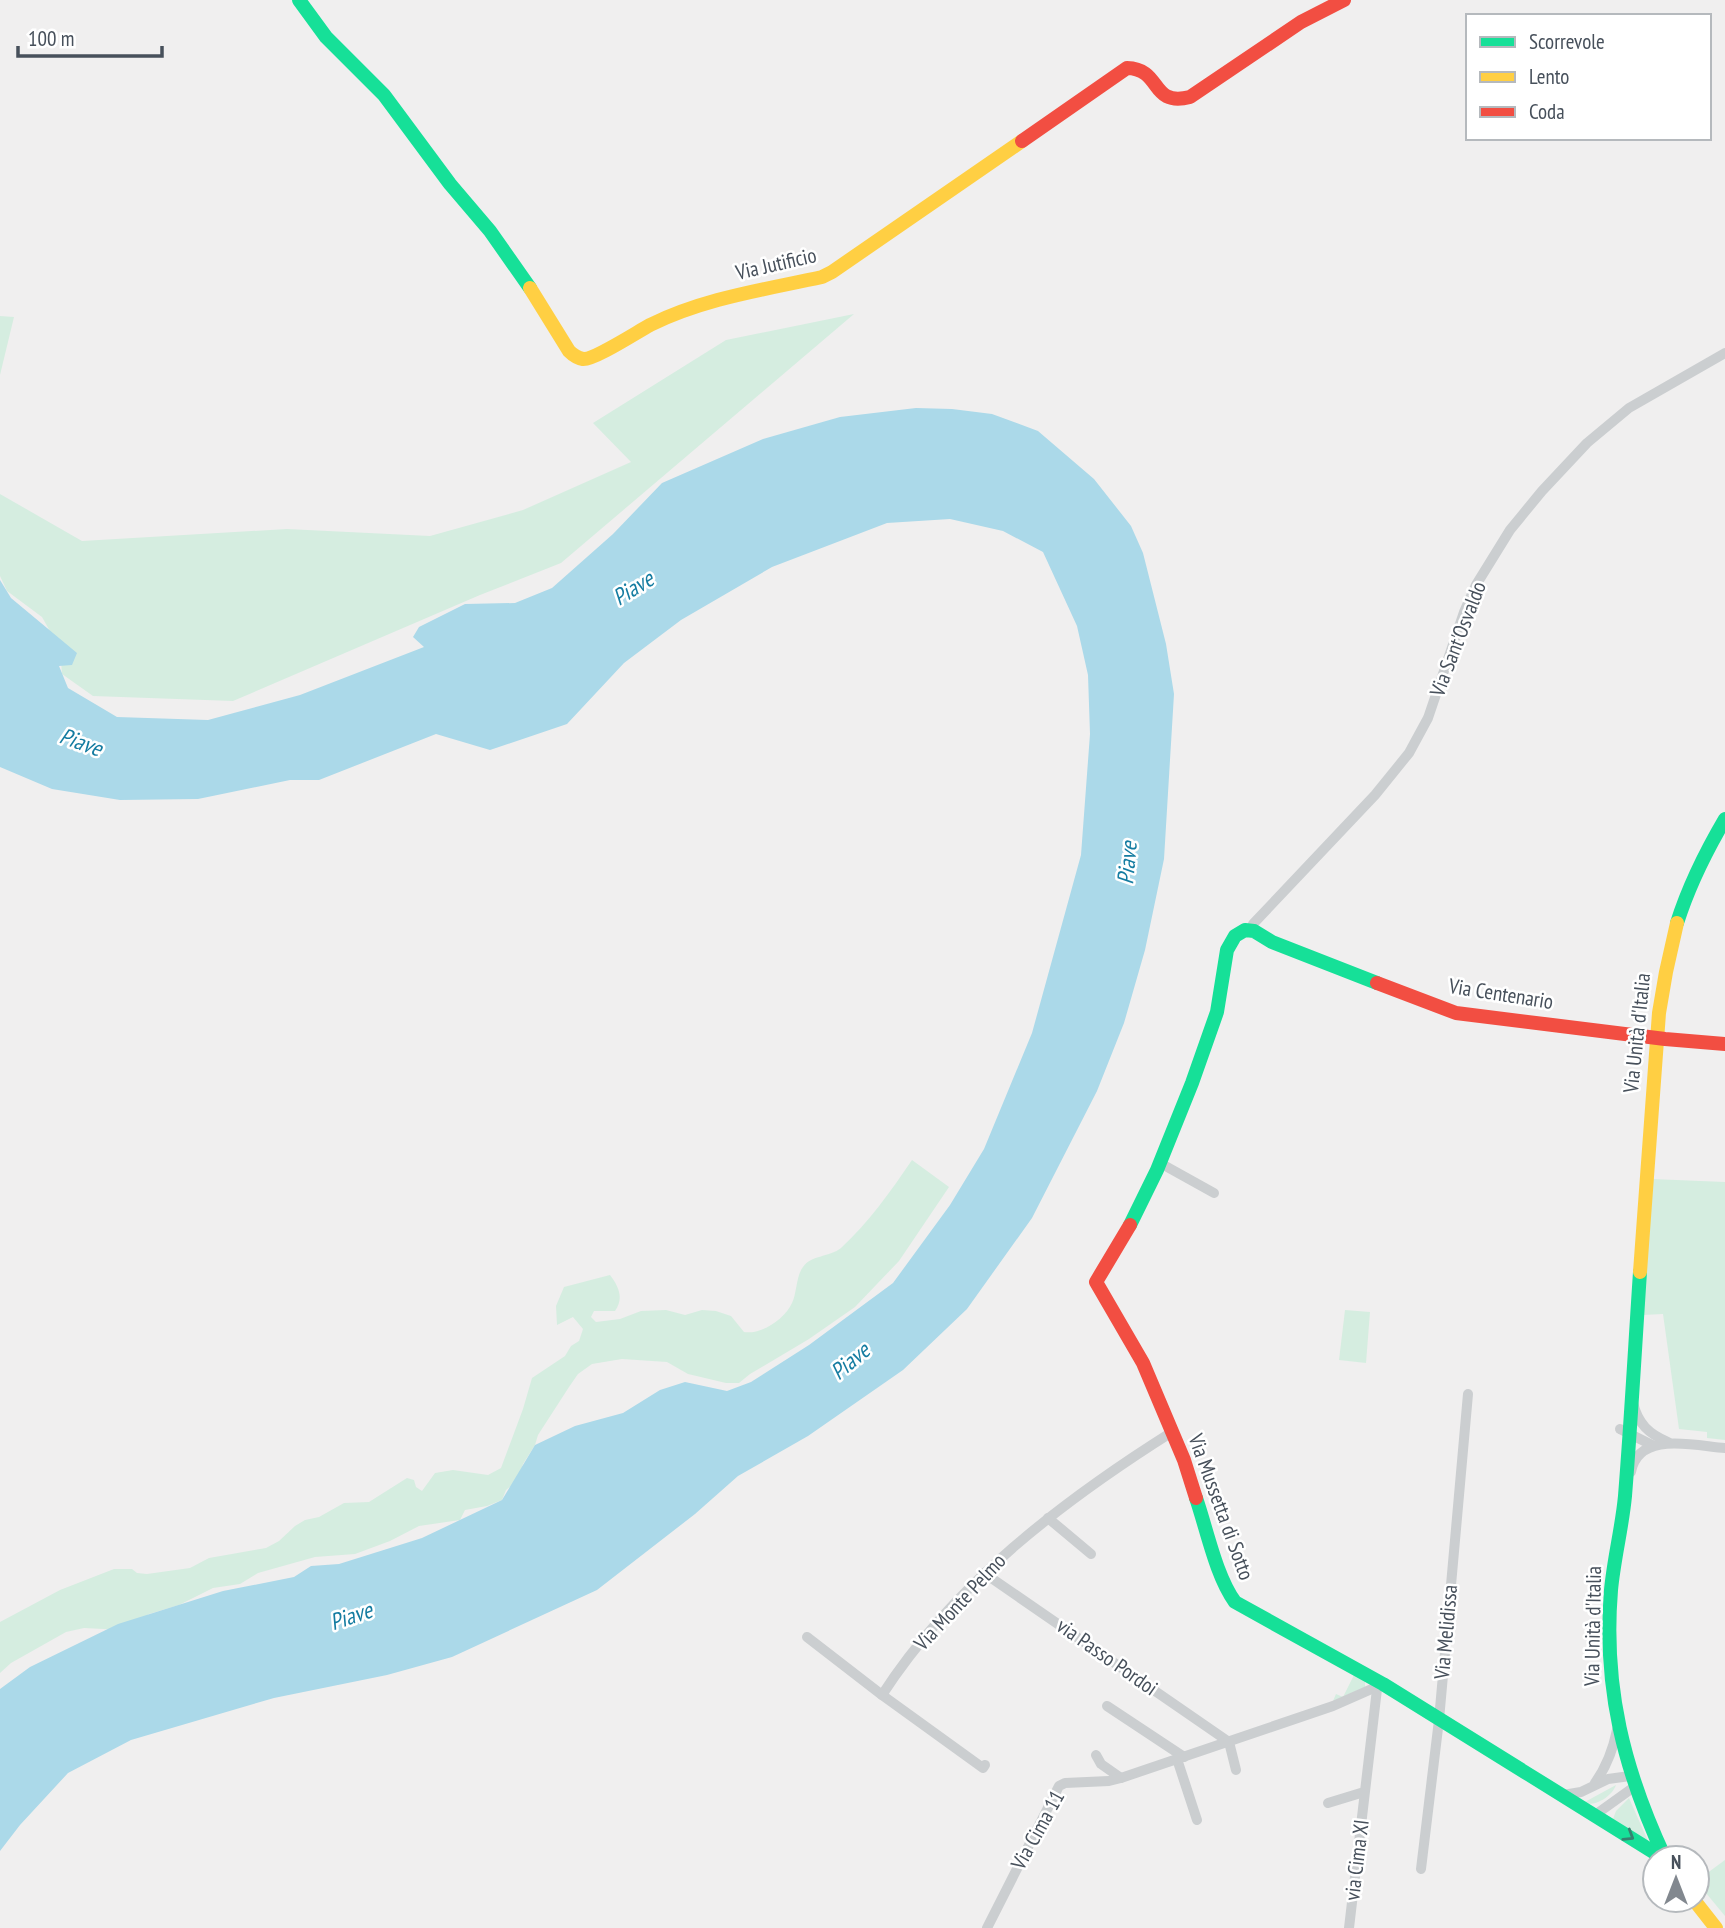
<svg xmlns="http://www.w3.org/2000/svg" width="1725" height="1928" viewBox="0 0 1725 1928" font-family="'PT Sans Narrow',sans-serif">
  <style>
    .green { fill: #d5ede0 }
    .water { fill: #abd9e9 }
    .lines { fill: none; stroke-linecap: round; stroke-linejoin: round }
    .street { stroke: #cbced0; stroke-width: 10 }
    .fast { stroke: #16e098; stroke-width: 14 }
    .slow { stroke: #ffcf43; stroke-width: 14 }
    .jam { stroke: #f24e42; stroke-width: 14 }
    .oneway { stroke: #368270 }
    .labels { text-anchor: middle; stroke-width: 5; stroke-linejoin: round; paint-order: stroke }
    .street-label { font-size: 21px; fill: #47505b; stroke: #fff }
    .water-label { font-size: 23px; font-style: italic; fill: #147ca1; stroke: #fff }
  </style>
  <rect width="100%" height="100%" fill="#f0efef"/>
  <g class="green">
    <path d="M 854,314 L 561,563 L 480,595 L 233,701 L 93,696 L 62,674 L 60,649 L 42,617 L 7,591 L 0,576 L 0,494 L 82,541 L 287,529 L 430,536 L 523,510 L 631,462 L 593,423 L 726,340 Z"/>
    <path d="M 0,316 L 14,317 L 0,375 Z"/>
    <path d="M 912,1160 L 949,1187 L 899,1261 L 855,1307 L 809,1339 L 750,1374 L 739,1383 L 726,1383 L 688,1374 L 667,1362 L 622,1359 L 592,1364 L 578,1374 L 569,1387 L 538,1435 L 535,1445 L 523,1464 L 518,1480 L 506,1490 L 502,1500 L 487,1506 L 465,1510 L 460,1520 L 419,1526 L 390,1541 L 355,1554 L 315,1557 L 258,1573 L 240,1584 L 213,1588 L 179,1605 L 149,1614 L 123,1630 L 84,1628 L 66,1632 L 11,1663 L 0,1673 L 0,1622 L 60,1590 L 114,1569 L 132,1569 L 137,1573 L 147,1574 L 190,1568 L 209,1558 L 266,1548 L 279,1541 L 295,1526 L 305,1520 L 319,1517 L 344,1503 L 369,1502 L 407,1478 L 414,1480 L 416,1487 L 422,1491 L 435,1473 L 453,1470 L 488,1475 L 501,1468 L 523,1409 L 532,1378 L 565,1356 L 571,1346 L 579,1341 L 583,1329 L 573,1317 L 557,1325 L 556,1306 L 564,1287 L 610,1275 C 619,1287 624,1298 615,1311 L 594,1311 L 591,1317 L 596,1322 L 620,1319 L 641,1311 L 666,1310 L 685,1315 L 702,1310 L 716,1311 L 731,1316 L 744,1332 C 761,1335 785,1319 792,1303 C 797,1293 796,1276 803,1267 C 811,1255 830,1257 841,1248 C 869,1222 891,1191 912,1160 Z"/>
    <path d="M 1652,1179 L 1725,1182 L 1725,1440 L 1707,1438 L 1707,1432 L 1679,1429 L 1663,1314 L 1643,1315 Z"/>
    <path d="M 1345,1310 L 1370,1312 L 1366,1363 L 1339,1360 Z"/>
    <path d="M 1354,1675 L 1365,1681 L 1365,1687 L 1333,1701 L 1336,1694 L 1343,1697 Z"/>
    <path d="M 1616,1785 C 1612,1796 1596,1807 1583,1803 Z"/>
    <path d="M 1629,1798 L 1648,1841 L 1613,1819 L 1616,1811 Z"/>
    <path d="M 1725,1860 L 1725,1916 L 1706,1893 L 1702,1881 L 1706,1874 Z"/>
  </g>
  <path class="water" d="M 916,408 L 952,409 L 992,414 L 1038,431 L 1094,479 L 1131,526 L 1143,553 L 1166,644 L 1174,694 L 1164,859 L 1145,950 L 1124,1023 L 1097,1091 L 1032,1218 L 967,1309 L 903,1370 L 808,1436 L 738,1476 L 695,1514 L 597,1590 L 452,1657 L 387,1675 L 274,1698 L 131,1740 L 68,1773 L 20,1825 L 0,1851 L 0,1689 L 30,1667 L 118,1624 L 223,1591 L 294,1577 L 311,1566 L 339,1564 L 422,1538 L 502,1500 L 535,1445 L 575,1426 L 623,1413 L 660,1390 L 685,1382 L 727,1391 L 751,1382 L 809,1345 L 893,1283 L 950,1205 L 984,1149 L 1032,1033 L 1081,855 L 1090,734 L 1088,675 L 1077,626 L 1043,552 L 1003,531 L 950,519 L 887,523 L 772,567 L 681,620 L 624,663 L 567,724 L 490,750 L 436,734 L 319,780 L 290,780 L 198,799 L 120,800 L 52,789 L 0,767 L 0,580 L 11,598 L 77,653 L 72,665 L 59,666 L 68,688 L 117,717 L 208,720 L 300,695 L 424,647 L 413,637 L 419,627 L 465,604 L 515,603 L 552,588 L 613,534 L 662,483 L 763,439 L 840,417 Z"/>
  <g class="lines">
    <g class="street">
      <path d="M 1252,929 L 1253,924 L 1375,795 L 1409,753 L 1428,718 L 1464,612 L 1476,585 L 1510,530 L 1542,491 L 1587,443 L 1629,408 L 1725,353"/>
      <path d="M 1160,1163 L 1214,1193"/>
      <path d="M 1633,1403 C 1638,1424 1649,1434 1668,1442"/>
      <path d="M 1620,1429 L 1652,1445"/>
      <path d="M 1631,1472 C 1638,1430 1696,1446 1725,1448"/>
      <path d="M 1048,1518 L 1091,1554"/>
      <path d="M 984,1573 L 1229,1742 L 1236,1770"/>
      <path d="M 807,1637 L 882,1695 L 983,1768 L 985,1765"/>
      <path d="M 882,1695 C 954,1584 1061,1502 1172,1432"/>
      <path d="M 1107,1706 L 1184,1757"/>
      <path d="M 1096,1755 L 1101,1764 L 1121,1778"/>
      <path d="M 1177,1759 L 1197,1820"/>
      <path d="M 1595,1783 C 1607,1766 1613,1750 1617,1730"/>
      <path d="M 1563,1795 L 1581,1792 L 1608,1779 L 1630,1776"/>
      <path d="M 1328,1803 L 1364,1792"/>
      <path d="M 1595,1815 L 1634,1787"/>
      <path d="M 1421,1869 L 1439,1720 L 1468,1394"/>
      <path d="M 987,1928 L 1059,1786 L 1065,1783 L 1109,1781 L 1121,1778 L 1333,1706 L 1383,1684"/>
      <path d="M 1349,1928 L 1377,1689"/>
    </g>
    <g class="fast">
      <path d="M 299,0 L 326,37 L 384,95 L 450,184 L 490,231 L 530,288"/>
      <path d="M 1677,923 C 1689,885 1705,853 1725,819"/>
      <path d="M 1130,1225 L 1157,1170 L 1192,1083 L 1217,1012 L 1227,950 L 1235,936 L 1245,930 L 1254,931 L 1272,942 L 1377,983"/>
      <path d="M 1640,1272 C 1635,1347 1631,1421 1625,1496 C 1622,1528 1614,1558 1611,1590 C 1603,1688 1624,1770 1665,1858"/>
      <path d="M 1196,1498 C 1207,1530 1216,1576 1235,1602 L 1383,1684 L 1663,1858"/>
    </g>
    <g class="slow">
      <path d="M 530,288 L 569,351 C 573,355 577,358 583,359 C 594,360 637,332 650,325 C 705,298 763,290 822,277 L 832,272 L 1022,141"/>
      <path d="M 1640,1272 L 1659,1013 L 1666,972 L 1677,923"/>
      <path d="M 1694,1900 L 1716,1928"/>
    </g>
    <g class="jam">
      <path d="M 1022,141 L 1127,68 C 1163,69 1149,107 1190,97 L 1301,22 L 1344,0"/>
      <path d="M 1377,983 L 1456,1013 L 1665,1039 L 1725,1044"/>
      <path d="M 1130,1225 L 1096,1282 L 1143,1363 L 1184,1460 L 1196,1498"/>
    </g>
  </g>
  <defs><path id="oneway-chevron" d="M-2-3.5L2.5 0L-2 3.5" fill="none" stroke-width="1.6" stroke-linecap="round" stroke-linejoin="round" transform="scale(1.75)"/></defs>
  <use class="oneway" href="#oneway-chevron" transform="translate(1629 1836) rotate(32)"/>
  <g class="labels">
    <g class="street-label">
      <text transform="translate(776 264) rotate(-13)" y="7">Via Jutificio</text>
      <text transform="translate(1458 639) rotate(-69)" y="7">Via Sant'Osvaldo</text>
      <text transform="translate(1501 994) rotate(9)" y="7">Via Centenario</text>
      <text transform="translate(1637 1033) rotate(-84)" y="7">Via Unità d'Italia</text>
      <text transform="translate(1221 1507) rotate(70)" y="7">Via Mussetta di Sotto</text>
      <text transform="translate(960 1602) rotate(-47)" y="7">Via Monte Pelmo</text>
      <text transform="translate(1593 1626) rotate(-89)" y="7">Via Unità d'Italia</text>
      <text transform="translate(1446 1632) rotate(-85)" y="7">Via Melidissa</text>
      <text transform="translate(1107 1657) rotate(35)" y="7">via Passo Pordoi</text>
      <text transform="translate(1038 1830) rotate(-61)" y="7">Via Cima 11</text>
      <text transform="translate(1357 1860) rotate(-83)" y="7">via Cima XI</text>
    </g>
    <g class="water-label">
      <text transform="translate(633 588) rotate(-32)" y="8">Piave</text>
      <text transform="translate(81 742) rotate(20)" y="8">Piave</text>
      <text transform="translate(1127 863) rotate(-85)" y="8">Piave</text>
      <text transform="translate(850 1361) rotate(-40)" y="8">Piave</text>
      <text transform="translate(351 1616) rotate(-19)" y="8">Piave</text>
    </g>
  </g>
  <rect x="1466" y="14" width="245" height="126" fill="#ffffff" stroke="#b5b9bd" stroke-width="2"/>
  <rect x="1480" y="37" width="35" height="10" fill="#16e098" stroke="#b5b9bd" stroke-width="2"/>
  <text x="1529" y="49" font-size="21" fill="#47505b">Scorrevole</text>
  <rect x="1480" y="72" width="35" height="10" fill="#ffcf43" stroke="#b5b9bd" stroke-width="2"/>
  <text x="1529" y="84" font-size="21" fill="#47505b">Lento</text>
  <rect x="1480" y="107" width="35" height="10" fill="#f24e42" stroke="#b5b9bd" stroke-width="2"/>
  <text x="1529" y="119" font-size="21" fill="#47505b">Coda</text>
  <g transform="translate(1676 1879)"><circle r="33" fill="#ffffff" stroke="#b5b9bd" stroke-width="2"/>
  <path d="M0-5L12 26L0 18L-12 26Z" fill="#82888f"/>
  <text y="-10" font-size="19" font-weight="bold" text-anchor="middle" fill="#47505b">N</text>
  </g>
  <path d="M18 46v10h144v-10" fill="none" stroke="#47505b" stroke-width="3.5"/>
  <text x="28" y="46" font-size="21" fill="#47505b" stroke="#ffffff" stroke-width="5" paint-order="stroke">100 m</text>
</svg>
